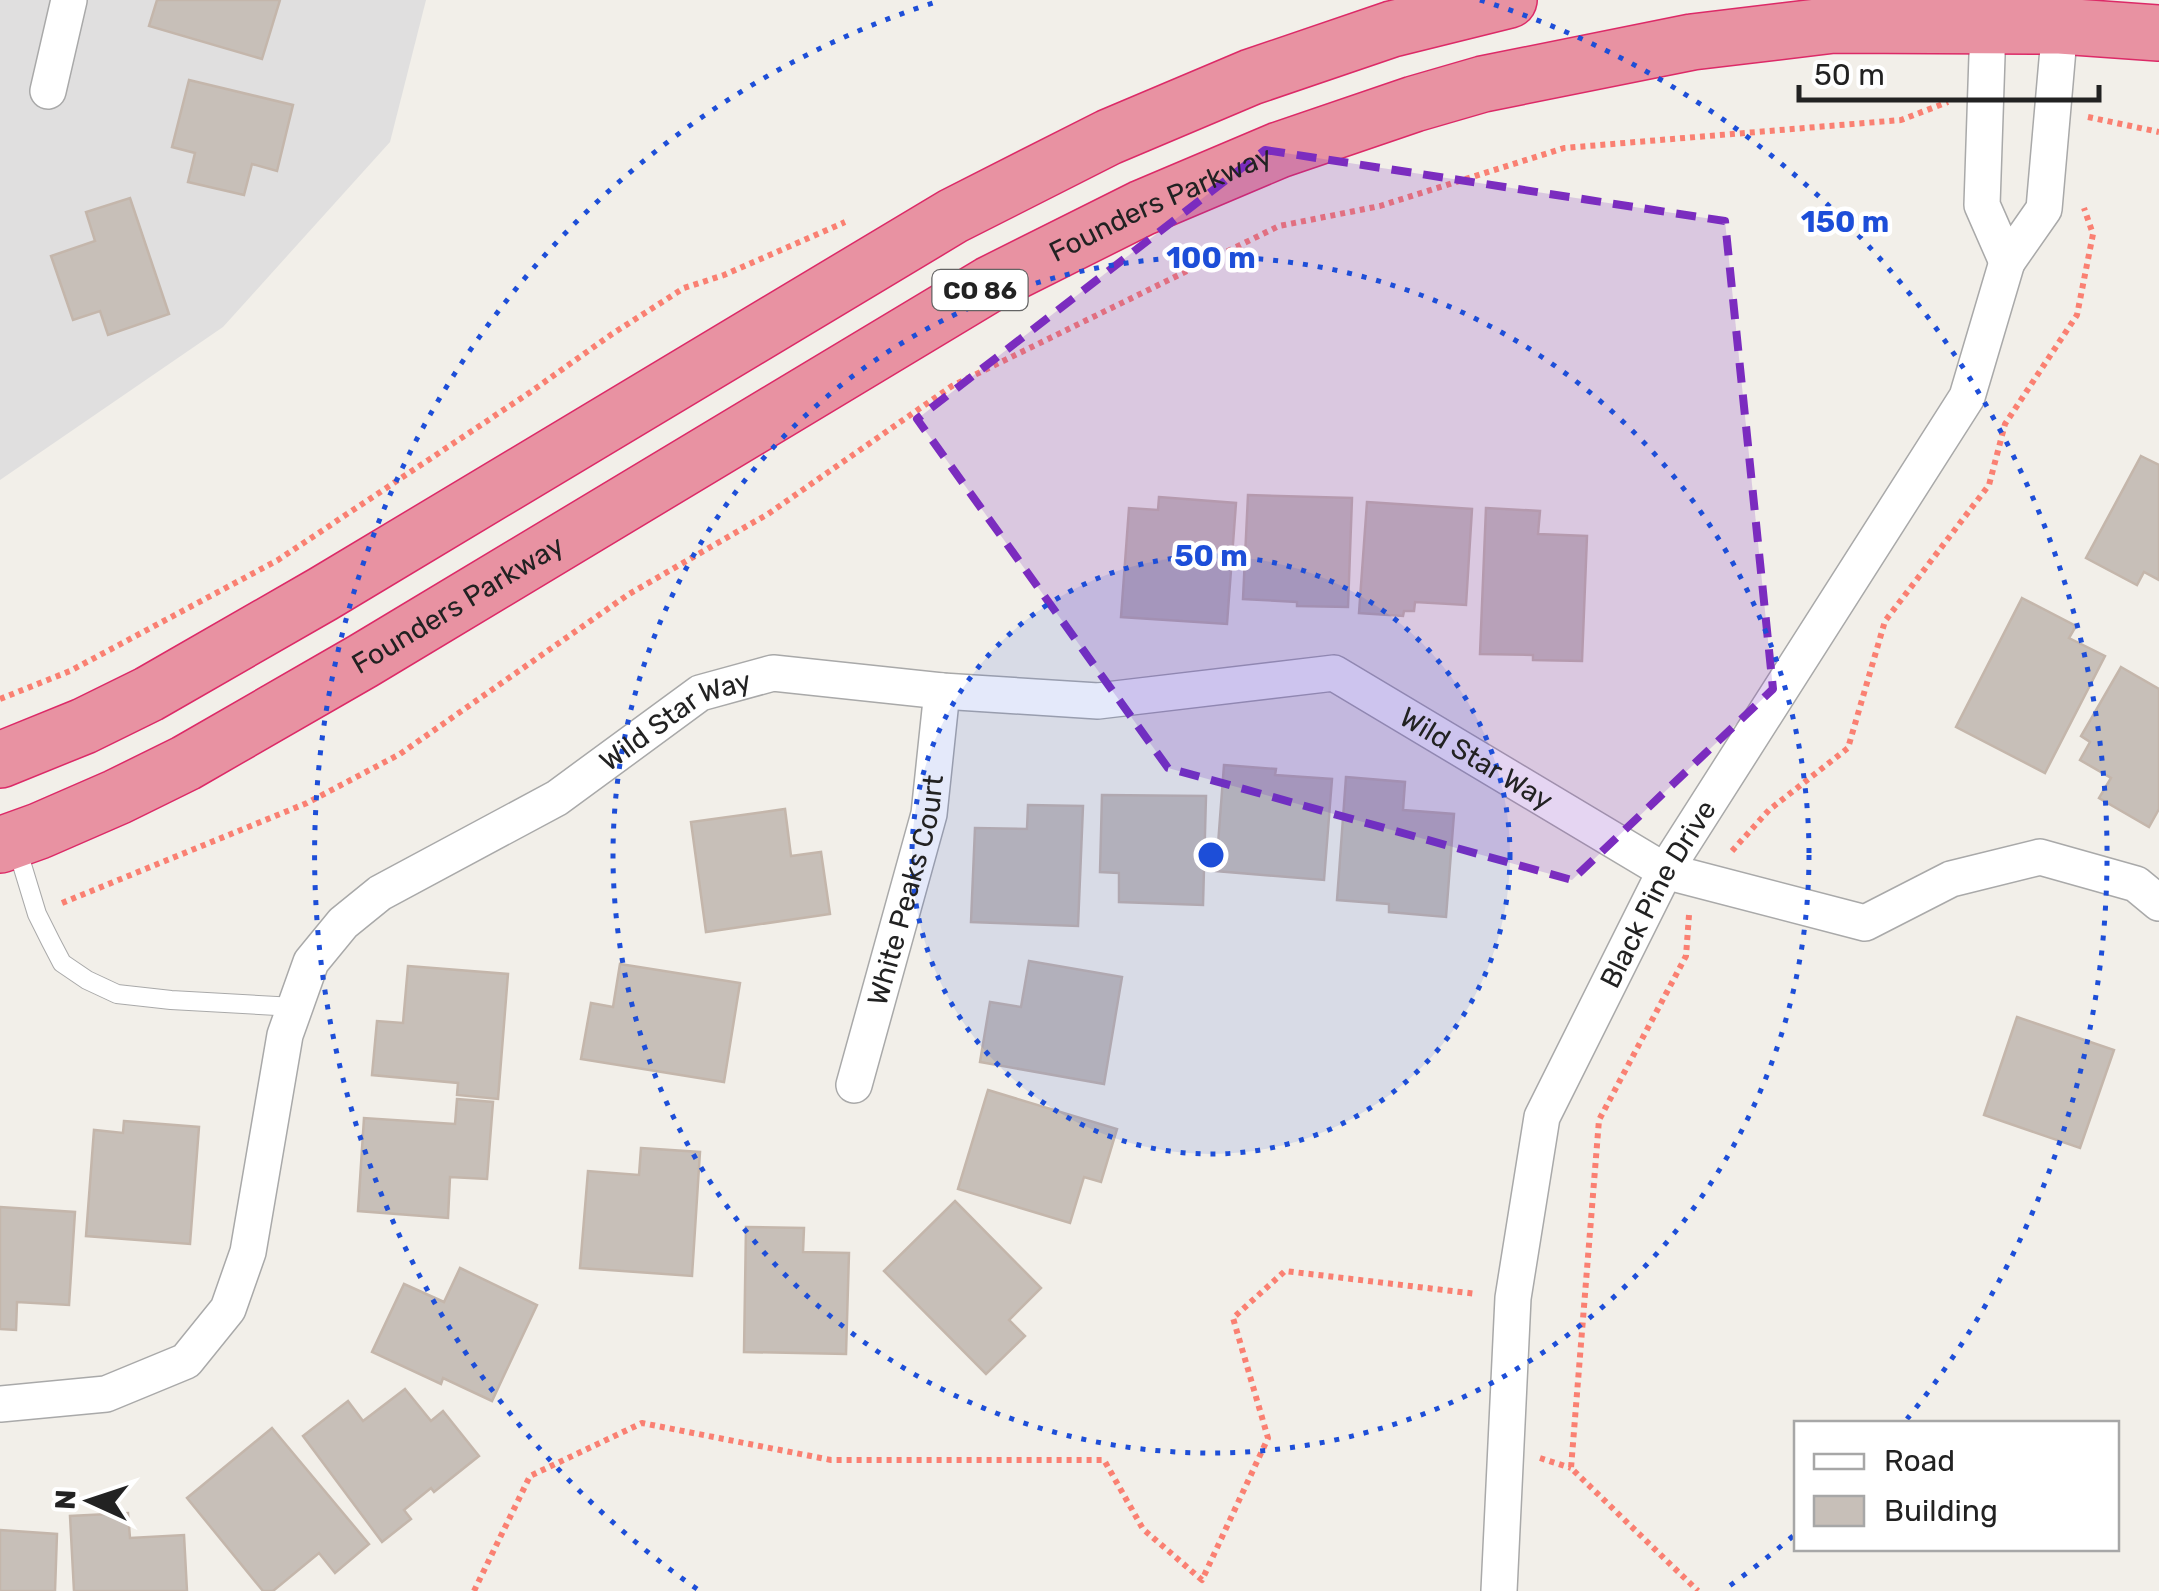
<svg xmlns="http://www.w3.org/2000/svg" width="2159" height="1591" viewBox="0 0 2159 1591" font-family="Rubik,sans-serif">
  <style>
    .residential { fill: #e0dfdf }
    .building { fill: #c7bfb8; stroke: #c4b6ab; stroke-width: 2.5 }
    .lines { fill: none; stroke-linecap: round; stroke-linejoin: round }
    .lane-casing { stroke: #a9a9a9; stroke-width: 20 }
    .street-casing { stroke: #a9a9a9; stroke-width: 38 }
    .highway-casing { stroke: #dc2a67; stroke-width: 58 }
    .path { stroke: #fa8072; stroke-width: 6; stroke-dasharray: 5 5; stroke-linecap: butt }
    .lane { stroke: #fff; stroke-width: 18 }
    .street { stroke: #fff; stroke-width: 35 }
    .highway { stroke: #e892a2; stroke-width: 55 }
    .marked { fill: #7b2cbf; fill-opacity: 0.2; stroke: #7b2cbf; stroke-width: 8; stroke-dasharray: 20 12; stroke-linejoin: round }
    .ring { fill: none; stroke: #1d4ed8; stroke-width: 5; stroke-dasharray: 5 10 }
    .labels { text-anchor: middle; stroke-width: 9; stroke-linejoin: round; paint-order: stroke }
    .shield { fill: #fff; stroke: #646464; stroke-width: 2.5 }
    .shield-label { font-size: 25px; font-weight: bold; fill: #222 }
    .street-label { font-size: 28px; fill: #222; stroke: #fff }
    .centre { fill: #1d4ed8; stroke: #fff; stroke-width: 5 }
    .ring-label { font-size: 30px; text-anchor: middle; font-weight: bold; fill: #1d4ed8; stroke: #fff; stroke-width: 9; stroke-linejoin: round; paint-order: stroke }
  </style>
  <rect width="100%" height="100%" fill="#f2efe9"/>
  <path class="residential" d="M 0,0 L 426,0 L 390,142 L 223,327 L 0,480 Z"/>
  <g class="building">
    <path d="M 157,0 L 280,0 L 262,59 L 149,26 Z"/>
    <path d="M 189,80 L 293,105 L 277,171 L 252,164 L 244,195 L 188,182 L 195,153 L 172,147 Z"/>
    <path d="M 130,198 L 169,314 L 108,335 L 100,311 L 73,320 L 51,256 L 95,241 L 86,212 Z"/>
    <path d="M 2141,456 L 2159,465 L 2159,580 L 2144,572 L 2137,585 L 2086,558 Z"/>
    <path d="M 1248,495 L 1352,498 L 1348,607 L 1297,606 L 1297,602 L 1243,599 Z"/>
    <path d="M 1159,497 L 1236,503 L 1227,624 L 1121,617 L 1129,508 L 1158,510 Z"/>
    <path d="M 1367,502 L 1472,509 L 1466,605 L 1415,602 L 1414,611 L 1404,611 L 1403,616 L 1359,613 Z"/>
    <path d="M 1486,508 L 1540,511 L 1538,534 L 1587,536 L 1582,661 L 1533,660 L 1533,655 L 1480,654 Z"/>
    <path d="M 2022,598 L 2076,626 L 2069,638 L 2105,656 L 2045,773 L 1956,727 Z"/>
    <path d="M 2121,667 L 2159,689 L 2159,809 L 2149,827 L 2099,798 L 2111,778 L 2080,760 L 2090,742 L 2081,736 Z"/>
    <path d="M 1224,765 L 1276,769 L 1275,775 L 1332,779 L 1324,880 L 1216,871 Z"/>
    <path d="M 1346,777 L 1405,782 L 1403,810 L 1454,814 L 1446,917 L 1389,912 L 1389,904 L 1337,900 Z"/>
    <path d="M 1102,795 L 1206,796 L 1203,905 L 1119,902 L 1119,873 L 1100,872 Z"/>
    <path d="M 1028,805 L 1083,806 L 1078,926 L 971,922 L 975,828 L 1027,829 Z"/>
    <path d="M 785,809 L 791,856 L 821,852 L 830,914 L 706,932 L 691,822 Z"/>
    <path d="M 1029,961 L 1122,977 L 1104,1084 L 980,1062 L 990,1002 L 1021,1007 Z"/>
    <path d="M 620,964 L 740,983 L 724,1082 L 581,1059 L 591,1003 L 613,1007 Z"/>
    <path d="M 408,966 L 508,974 L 498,1099 L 457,1095 L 458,1083 L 372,1075 L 377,1021 L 403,1023 Z"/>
    <path d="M 2017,1017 L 2114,1050 L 2080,1148 L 1984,1115 Z"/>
    <path d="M 988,1090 L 1117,1129 L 1101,1182 L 1084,1177 L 1070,1223 L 958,1189 Z"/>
    <path d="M 457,1099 L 493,1102 L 487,1179 L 450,1177 L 448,1218 L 358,1211 L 364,1118 L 455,1124 Z"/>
    <path d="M 124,1121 L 199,1127 L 190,1244 L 86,1236 L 94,1130 L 123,1133 Z"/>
    <path d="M 641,1148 L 700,1152 L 692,1276 L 580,1268 L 588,1171 L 639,1175 Z"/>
    <path d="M 955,1201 L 1041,1288 L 1009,1320 L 1025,1336 L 986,1374 L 884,1271 Z"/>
    <path d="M 0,1207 L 75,1212 L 69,1305 L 17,1302 L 16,1330 L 0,1329 Z"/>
    <path d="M 746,1227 L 804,1228 L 803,1252 L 849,1253 L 846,1354 L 744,1352 Z"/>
    <path d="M 460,1268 L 537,1305 L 492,1401 L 443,1378 L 441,1384 L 372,1352 L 404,1284 L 444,1302 Z"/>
    <path d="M 405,1389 L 431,1421 L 443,1411 L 479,1456 L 434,1492 L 431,1488 L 404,1510 L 411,1519 L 382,1542 L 303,1436 L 348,1401 L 363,1421 Z"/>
    <path d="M 272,1428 L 369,1544 L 335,1573 L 319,1553 L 273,1591 L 263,1591 L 187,1498 Z"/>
    <path d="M 128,1513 L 130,1538 L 184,1535 L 187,1591 L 74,1591 L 70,1516 Z"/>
    <path d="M 0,1530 L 57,1534 L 55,1591 L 0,1591 Z"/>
  </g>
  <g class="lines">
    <g class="lane-casing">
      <path id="lane" d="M 16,845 L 37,914 L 51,942 L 62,963 L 87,980 L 117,994 L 171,1000 L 295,1007"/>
    </g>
    <g class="street-casing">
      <g id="street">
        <path d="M 1988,26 L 1982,205 L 2007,262 L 2044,209 L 2060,26"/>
        <path d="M 48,91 L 69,0"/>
        <path id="s1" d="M 854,1085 L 929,814 L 942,691"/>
        <path id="s2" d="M 0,1404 L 106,1394 L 186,1361 L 228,1309 L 248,1252 L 285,1035 L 311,962 L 343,923 L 380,893 L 557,798 L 700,693 L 773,673 L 942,691 L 1098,701 L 1334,673 L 1665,871 L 1865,923 L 1951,879 L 2040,857 L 2136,884 L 2159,903"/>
        <path id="s3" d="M 1499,1591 L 1513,1298 L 1542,1117 L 1665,871 L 1967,397 L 2007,262"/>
      </g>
    </g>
    <g class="highway-casing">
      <g id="highway">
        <path d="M 0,760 L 84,726 L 149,694 L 323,594 L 953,216 L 1109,137 L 1251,77 L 1392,29 L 1509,0"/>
        <path id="s4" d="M 0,845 L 39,831 L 117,797 L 186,763 L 363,661 L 990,284 L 1142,208 L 1279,150 L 1414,104 L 1483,84 L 1692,42 L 1834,25 L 2060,26 L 2159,33"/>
      </g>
    </g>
    <g class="path">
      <path d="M 2088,117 L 2159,132"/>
      <path d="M 0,699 L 70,671 L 278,560 L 529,393 L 612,334 L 684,288 L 724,275 L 845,222"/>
      <path d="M 1732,851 L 1769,810 L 1848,748 L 1885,621 L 1989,485 L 2005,424 L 2077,315 L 2093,234 L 2084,208"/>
      <path d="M 62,903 L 307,803 L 400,754 L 629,594 L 768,514 L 952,386 L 1279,226 L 1380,206 L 1564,148 L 1901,120 L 1948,102"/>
      <path d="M 1689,915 L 1686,956 L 1599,1120 L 1571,1468 L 1698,1591"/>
      <path d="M 1540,1458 L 1571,1468"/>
      <path d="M 474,1591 L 530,1476 L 642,1423 L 831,1460 L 1104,1460 L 1143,1529 L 1202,1580 L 1268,1438 L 1233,1318 L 1285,1271 L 1477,1294"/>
    </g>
    <use href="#lane" class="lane"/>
    <use href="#street" class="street"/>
    <use href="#highway" class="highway"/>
  </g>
  <path class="marked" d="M 1265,150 L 1725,221 L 1773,689 L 1572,880 L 1168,768 L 917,419 Z"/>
  <circle cx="1211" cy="855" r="299" fill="#1d4ed8" fill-opacity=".12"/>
  <g class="ring">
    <circle cx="1211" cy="855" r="299"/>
    <circle cx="1211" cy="855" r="598"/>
    <path d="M1793 1536A896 896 0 0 1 1725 1589M697 1589A896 896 0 0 1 942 0M1480 0A896 896 0 0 1 1907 1419"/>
  </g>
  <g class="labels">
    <rect class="shield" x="932.5" y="270" width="95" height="40" rx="8"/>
    <g class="shield-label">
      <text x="980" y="299">CO 86</text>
    </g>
    <g class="street-label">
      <text dy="10" stroke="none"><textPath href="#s4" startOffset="1328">Founders Parkway</textPath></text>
      <text dy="10" stroke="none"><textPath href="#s4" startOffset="518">Founders Parkway</textPath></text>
      <text dy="10" stroke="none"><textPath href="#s2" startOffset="1060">Wild Star Way</textPath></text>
      <text dy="10" stroke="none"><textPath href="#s2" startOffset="1900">Wild Star Way</textPath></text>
      <text dy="10" stroke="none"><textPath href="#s1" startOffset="202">White Peaks Court</textPath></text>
      <text dy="10" stroke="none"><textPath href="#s3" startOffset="728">Black Pine Drive</textPath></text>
    </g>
  </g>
  <circle cx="1211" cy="855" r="15" class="centre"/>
  <g class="ring-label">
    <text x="1845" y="232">150 m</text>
    <text x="1211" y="268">100 m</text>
    <text x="1211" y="566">50 m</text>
  </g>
  <rect x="1794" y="1421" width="325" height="130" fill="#ffffff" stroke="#a7a7a7" stroke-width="2.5"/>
  <rect x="1814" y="1454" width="50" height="15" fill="#ffffff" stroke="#a7a7a7" stroke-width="2.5"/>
  <text x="1884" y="1471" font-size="30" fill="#222222">Road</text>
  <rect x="1814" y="1496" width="50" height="30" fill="#c7bfb8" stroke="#a7a7a7" stroke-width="2.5"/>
  <text x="1884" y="1521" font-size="30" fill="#222222">Building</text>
  <g transform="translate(90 1501) rotate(273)" stroke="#ffffff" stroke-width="8" paint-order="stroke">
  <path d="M0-8L18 38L0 25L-18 38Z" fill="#222222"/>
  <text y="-15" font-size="28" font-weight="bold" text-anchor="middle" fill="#222222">N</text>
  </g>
  <path d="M1799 85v15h300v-15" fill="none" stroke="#222222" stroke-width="5"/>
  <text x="1814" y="85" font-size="30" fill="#222222" stroke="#ffffff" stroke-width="8" paint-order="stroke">50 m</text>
</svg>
